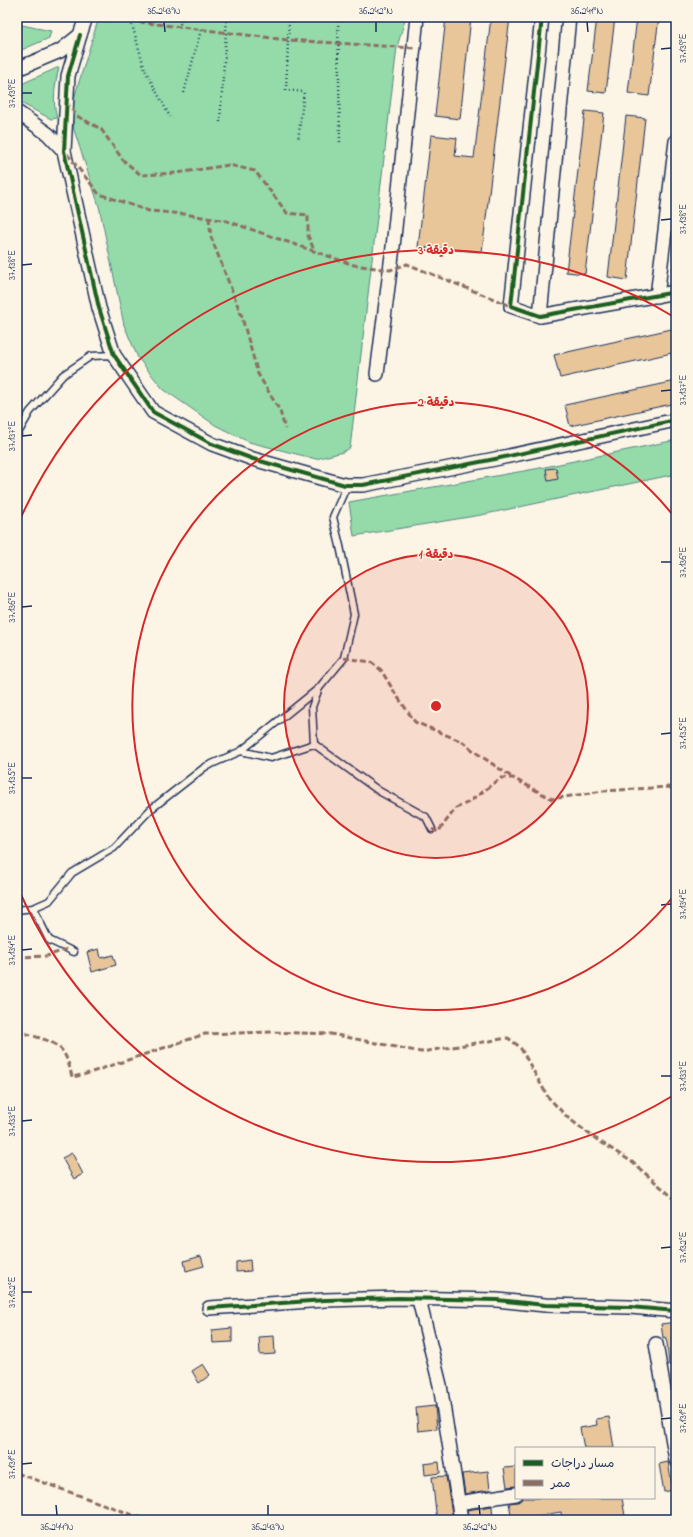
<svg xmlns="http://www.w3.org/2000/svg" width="693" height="1537" viewBox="0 0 693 1537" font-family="'Indie Flower','Playpen Sans Arabic',sans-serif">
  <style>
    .green { fill: #94dba9; stroke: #588584 }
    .building { fill: #e8c69a; stroke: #1b2f5e }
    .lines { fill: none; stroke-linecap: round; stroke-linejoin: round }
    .service-casing { stroke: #1b2f5e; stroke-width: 9 }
    .minor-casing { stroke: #1b2f5e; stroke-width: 16 }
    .path { stroke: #1b2f5e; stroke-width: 2.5; stroke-dasharray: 1 3; stroke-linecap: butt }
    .service { stroke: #fcf5e5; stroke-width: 6 }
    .minor { stroke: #fcf5e5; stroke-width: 13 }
    .quiet { stroke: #8d6e63; stroke-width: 3; stroke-dasharray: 6 3; stroke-linecap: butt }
    .cycleway-casing { stroke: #fcf5e5; stroke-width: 6 }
    .cycleway { stroke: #1b5e20; stroke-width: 4 }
    .ticks { fill: none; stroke: #1b2f5e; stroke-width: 1.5 }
    .ring { fill: none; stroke: #d62828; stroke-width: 2 }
    .centre { fill: #d62828; stroke: #fcf5e5; stroke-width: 2 }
    .ring-label { font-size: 12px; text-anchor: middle; font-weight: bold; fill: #d62828; stroke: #fcf5e5; stroke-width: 3; stroke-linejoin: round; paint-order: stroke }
    .neatline { fill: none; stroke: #1b2f5e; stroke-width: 1.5 }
    .ticks-label { font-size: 10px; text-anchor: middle; fill: #1b2f5e }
  </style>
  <rect width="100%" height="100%" fill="#fcf5e5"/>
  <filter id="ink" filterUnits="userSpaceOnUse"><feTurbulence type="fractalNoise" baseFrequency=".025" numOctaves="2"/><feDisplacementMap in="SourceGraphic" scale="8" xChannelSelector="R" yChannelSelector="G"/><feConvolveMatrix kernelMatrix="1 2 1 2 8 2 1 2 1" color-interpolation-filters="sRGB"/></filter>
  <g filter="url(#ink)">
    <g class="green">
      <path d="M 99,17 L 406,17 L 397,47 L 350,448 L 343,452 L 316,459 L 249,442 L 215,425 L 163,389 L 138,358 L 124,325 L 99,206 L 74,130 L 71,108 Z"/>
      <path d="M 17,24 L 51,31 L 49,38 L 17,52 Z"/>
      <path d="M 59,67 C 55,84 52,101 57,118 L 51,119 L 17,101 L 17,86 Z"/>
      <path d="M 676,440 L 676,474 L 481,515 L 354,536 L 349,502 L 535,469 Z"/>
    </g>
    <g class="building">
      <path d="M 446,17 L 471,17 L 460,119 L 435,116 Z"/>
      <path d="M 491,17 L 510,17 L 482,252 L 418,247 L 431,135 L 457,138 L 455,156 L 474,158 Z"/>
      <path d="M 597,17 L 615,17 L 606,93 L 588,91 Z"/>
      <path d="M 637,17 L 659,17 L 649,96 L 628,93 Z"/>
      <path d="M 585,111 L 604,113 L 585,274 L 566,272 Z"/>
      <path d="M 626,116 L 645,118 L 627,280 L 608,277 Z"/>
      <path d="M 676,328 L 676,352 L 560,378 L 554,355 Z"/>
      <path d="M 676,381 L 676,403 L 570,426 L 565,405 Z"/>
      <path d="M 556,468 L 558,479 L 548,481 L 546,469 Z"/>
      <path d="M 99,949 L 101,958 L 113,955 L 116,965 L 92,972 L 87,952 Z"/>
      <path d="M 72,1153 L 83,1174 L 74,1179 L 62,1158 Z"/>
      <path d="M 201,1256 L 204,1266 L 186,1271 L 184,1261 Z"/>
      <path d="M 250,1260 L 251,1271 L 236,1272 L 236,1262 Z"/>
      <path d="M 676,1322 L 676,1365 L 669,1365 L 667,1343 L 665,1337 L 663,1338 L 661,1324 Z"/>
      <path d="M 232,1328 L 232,1342 L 213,1343 L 212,1330 Z"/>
      <path d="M 274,1336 L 275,1354 L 260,1355 L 259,1337 Z"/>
      <path d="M 203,1364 L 210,1375 L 199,1383 L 192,1371 Z"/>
      <path d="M 435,1406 L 437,1429 L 418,1431 L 416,1408 Z"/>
      <path d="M 609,1417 L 614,1448 L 584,1448 L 580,1428 L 597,1425 L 596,1419 Z"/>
      <path d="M 439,1462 L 440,1473 L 425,1475 L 424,1464 Z"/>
      <path d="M 668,1462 L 673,1490 L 664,1492 L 659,1464 Z"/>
      <path d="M 516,1467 L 516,1486 L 507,1487 L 504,1468 Z"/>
      <path d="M 488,1471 L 490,1490 L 465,1494 L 462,1474 Z"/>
      <path d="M 446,1476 L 453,1520 L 437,1520 L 432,1477 Z"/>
      <path d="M 523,1498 L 622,1498 L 625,1516 L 601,1520 L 562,1520 L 561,1512 L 512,1520 L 509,1503 L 518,1502 Z"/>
      <path d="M 492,1506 L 493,1520 L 469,1520 L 467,1510 Z"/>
    </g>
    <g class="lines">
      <g class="service-casing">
        <g id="service">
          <path d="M 17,435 L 30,412 L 63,375 L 91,356 L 114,355"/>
          <path d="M 314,744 L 312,707 L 319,688 L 344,658 L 354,614 L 340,546 L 333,517 L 344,492 L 345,485"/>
          <path d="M 241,751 L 319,688"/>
          <path d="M 33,908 L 49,940 L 74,952"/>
          <path d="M 17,910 L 33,908 L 49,901 L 72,873 L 114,848 L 150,810 L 205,767 L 241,751 L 271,758 L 314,744 L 379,791 L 426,817 L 432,829"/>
        </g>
      </g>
      <g class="minor-casing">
        <g id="minor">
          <path d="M 542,17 L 511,306 L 540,316 L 676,292"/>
          <path d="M 80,35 L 68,76 L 64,151 L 99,308 L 114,355 L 153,412 L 212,444 L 253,459 L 345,485 L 363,485 L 495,459 L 676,420"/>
          <path d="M 17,69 L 60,51 L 80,35 L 86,17"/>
          <path d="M 17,112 L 48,134 L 64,151"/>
          <path d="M 657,296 L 676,141"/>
          <path d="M 540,316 L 569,17"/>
          <path d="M 377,374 L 393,247 L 417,17"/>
          <path d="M 419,1300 L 440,1385 L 461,1520"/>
          <path d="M 209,1308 L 325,1300 L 399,1298 L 497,1300 L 545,1305 L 630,1307 L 676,1311"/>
          <path d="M 656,1344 L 676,1460"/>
          <path d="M 458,1503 L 516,1494"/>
        </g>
      </g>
      <g class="path">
        <path d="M 132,17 L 131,21 L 145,70 L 170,117"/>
        <path d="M 289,17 L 286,90 L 304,92 L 298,140"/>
        <path d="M 338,17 L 340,142"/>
        <path d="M 179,28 L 182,17"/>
        <path d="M 184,93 L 201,30"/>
        <path d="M 220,122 L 227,17"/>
      </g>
      <use href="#service" class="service"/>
      <use href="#minor" class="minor"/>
      <g class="quiet">
        <path d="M 85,19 L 131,21 L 288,40 L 414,48"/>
        <path d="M 66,102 L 77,116 L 101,129 L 123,160 L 141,175 L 177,173 L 229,165 L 255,171 L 287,213 L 308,215 L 308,236 L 315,252"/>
        <path d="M 67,154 L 99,194 L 149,211 L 184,214 L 227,221 L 354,265 L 390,270 L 407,264 L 511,306"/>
        <path d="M 209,218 L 211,237 L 241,314 L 258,374 L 280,411 L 285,429"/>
        <path d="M 344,658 L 371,662 L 381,670 L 395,693 L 415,722 L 463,742 L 475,752 L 513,778"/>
        <path d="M 432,829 L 438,832 L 456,808 L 469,802 L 501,778 L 513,778 L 552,799 L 603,791 L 668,787 L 676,790"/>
        <path d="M 17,957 L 47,956 L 67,949"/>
        <path d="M 17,1031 C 27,1034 54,1041 60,1048 C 67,1055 70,1068 72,1077 L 86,1074 L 205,1034 L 271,1032 L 331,1034 L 421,1052 L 508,1038 L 520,1047 L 548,1097 L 567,1117 L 593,1137 L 632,1162 L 676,1200"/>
        <path d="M 17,1473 L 147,1520"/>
      </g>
      <g class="cycleway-casing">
        <g id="cycleway">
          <path d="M 542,17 L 511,306 L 540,316 L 676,292"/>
          <path d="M 80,35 L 68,76 L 64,151 L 99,308 L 114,355 L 153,412 L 212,444 L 253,459 L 345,485 L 363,485 L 495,459 L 676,420"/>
          <path d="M 209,1308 L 325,1300 L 399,1298 L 497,1300 L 545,1305 L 630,1307 L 676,1311"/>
        </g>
      </g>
      <use href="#cycleway" class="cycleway"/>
    </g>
  </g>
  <path class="ticks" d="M 164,22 L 165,32M 376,22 L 376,32M 587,22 L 588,32M 661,49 L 671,48M 22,93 L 32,93M 661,220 L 671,219M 22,265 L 32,264M 661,391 L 671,390M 22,436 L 32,435M 661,562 L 671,562M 22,607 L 32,606M 661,734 L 671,733M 22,778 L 32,778M 661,905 L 671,904M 22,950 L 32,949M 661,1076 L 671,1076M 22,1121 L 32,1120M 661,1248 L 671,1247M 22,1292 L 32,1292M 661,1419 L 671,1418M 22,1464 L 32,1463M 56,1505 L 57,1515M 268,1505 L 268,1515M 479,1505 L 480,1515"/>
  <circle cx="436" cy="706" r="152" fill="#d62828" fill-opacity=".12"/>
  <g class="ring">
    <circle cx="436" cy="706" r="152"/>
    <path d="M676 893A304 304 0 1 1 676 519"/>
    <path d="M674 1095A456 456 0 0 1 18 888M18 524A456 456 0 0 1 674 317"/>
  </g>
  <circle cx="436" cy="706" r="6" class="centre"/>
  <g class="ring-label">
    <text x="436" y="254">3 دقيقة</text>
    <text x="436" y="406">2 دقيقة</text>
    <text x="436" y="558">1 دقيقة</text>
  </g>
  <rect width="693" height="1537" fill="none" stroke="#fcf5e5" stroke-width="44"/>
  <rect x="515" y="1447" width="140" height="52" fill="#fcf5e5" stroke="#a2a6af"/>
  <rect x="523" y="1460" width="20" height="6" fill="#1b5e20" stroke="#a2a6af"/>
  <text x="551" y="1467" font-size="12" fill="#1b2f5e">مسار دراجات</text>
  <rect x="523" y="1480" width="20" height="6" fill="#8d6e63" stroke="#a2a6af"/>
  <text x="551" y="1487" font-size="12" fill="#1b2f5e">ممر</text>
  <rect x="22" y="22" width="649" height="1493" class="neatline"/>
  <g class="ticks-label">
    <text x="164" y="14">36.243°N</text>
    <text x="376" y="14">36.242°N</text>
    <text x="587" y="14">36.241°N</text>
    <text transform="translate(682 48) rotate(-90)" y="4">37.139°E</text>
    <text transform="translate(11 93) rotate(-90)" y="4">37.139°E</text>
    <text transform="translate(682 219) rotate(-90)" y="4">37.138°E</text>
    <text transform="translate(11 265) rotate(-90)" y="4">37.138°E</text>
    <text transform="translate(682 390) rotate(-90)" y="4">37.137°E</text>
    <text transform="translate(11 436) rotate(-90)" y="4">37.137°E</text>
    <text transform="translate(682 562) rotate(-90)" y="4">37.136°E</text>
    <text transform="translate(11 607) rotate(-90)" y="4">37.136°E</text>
    <text transform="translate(682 733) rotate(-90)" y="4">37.135°E</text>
    <text transform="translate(11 778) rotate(-90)" y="4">37.135°E</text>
    <text transform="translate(682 904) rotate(-90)" y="4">37.134°E</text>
    <text transform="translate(11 950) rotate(-90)" y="4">37.134°E</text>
    <text transform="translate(682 1076) rotate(-90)" y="4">37.133°E</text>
    <text transform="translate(11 1121) rotate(-90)" y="4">37.133°E</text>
    <text transform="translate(682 1247) rotate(-90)" y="4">37.132°E</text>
    <text transform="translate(11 1292) rotate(-90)" y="4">37.132°E</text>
    <text transform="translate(682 1418) rotate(-90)" y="4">37.131°E</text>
    <text transform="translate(11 1464) rotate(-90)" y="4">37.131°E</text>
    <text x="57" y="1530">36.244°N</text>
    <text x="268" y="1530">36.243°N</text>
    <text x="480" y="1530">36.242°N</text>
  </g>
</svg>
